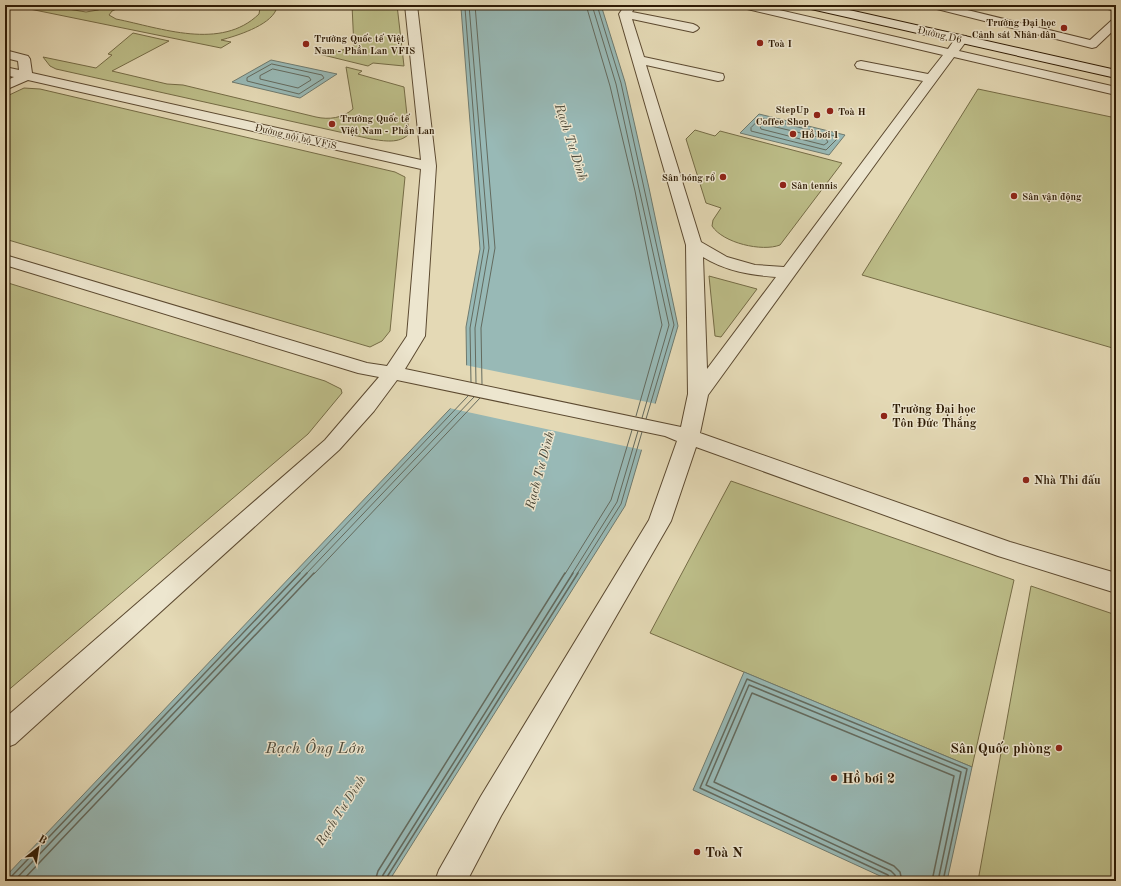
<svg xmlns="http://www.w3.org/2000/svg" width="1121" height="886" viewBox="0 0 1121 886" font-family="'Old Standard TT',serif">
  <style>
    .green { fill: #bcbd88; stroke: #756c46 }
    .water { fill: #98b9b6; stroke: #6e7a6f }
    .pier { fill: #e4d9b5 }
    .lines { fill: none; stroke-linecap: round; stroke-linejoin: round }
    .shore-far1 { stroke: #636a5e; stroke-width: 1 }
    .shore { stroke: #636a5e; stroke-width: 1.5 }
    .lane-casing { stroke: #5c4a31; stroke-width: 2 }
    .secondary-casing { stroke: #2e1b05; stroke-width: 2 }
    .lane { fill: #ede6cf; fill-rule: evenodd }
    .secondary { fill: #ede6cf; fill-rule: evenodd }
    .poi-dot { fill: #8f2418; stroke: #ede6cf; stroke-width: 1.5 }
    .labels { text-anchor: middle; stroke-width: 3; stroke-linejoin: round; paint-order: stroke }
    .far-poi-label { font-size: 10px; font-weight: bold; fill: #2e1b05; stroke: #ede6cf; text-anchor: start }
    .far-street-label { font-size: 10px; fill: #2e1b05; stroke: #ede6cf }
    .poi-label { font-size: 12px; font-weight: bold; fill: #2e1b05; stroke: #ede6cf; text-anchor: start }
    .water-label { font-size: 13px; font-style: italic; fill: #4e4a3a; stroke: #ede6cf }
    .near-poi-label { font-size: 14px; font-weight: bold; fill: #2e1b05; stroke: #ede6cf; text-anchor: start }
    .near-water-label { font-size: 16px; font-style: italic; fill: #4e4a3a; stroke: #ede6cf }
  </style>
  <rect width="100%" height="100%" fill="#e4d9b5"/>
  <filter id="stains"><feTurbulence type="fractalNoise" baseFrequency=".005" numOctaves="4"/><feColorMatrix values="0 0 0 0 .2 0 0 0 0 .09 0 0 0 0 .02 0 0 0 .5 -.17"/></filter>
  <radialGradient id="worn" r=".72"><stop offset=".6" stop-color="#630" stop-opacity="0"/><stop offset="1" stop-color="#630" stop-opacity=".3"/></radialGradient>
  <g class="green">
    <path d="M 10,5 L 44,5 L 86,12 L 98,10 L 110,5 L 125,5 L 112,11 L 109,15 L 116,19 C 161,28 221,51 259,14 L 260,8 L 255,5 L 274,5 L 276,10 C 269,26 236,36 221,40 L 231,42 L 221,48 Z"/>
    <path d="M 352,5 L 397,5 L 404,66 L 373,63 L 368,66 L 319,54 L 354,48 Z"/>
    <path d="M 133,33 L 169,41 L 112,71 L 167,84 L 183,85 L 316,117 C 329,120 343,118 353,109 L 346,67 L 362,71 L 358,74 L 404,87 L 409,134 C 399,144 384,141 371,139 L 56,69 L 50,66 L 43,57 L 96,68 L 112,55 L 108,54 Z"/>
    <path d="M 24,88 L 40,89 L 395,172 L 405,177 L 390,331 L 382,341 L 370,347 L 5,239 L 5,97 Z"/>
    <path d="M 978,89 L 1116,118 L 1116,349 L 862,275 Z"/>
    <path d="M 695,130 L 715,136 L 720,131 L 842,163 L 780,245 C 762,252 723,243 712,226 L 713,220 L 721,208 L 706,203 L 686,139 Z"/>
    <path d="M 709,276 L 757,289 L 721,337 L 715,336 Z"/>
    <path d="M 5,282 L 325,381 L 341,389 L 342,393 L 308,434 L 5,693 Z"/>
    <path d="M 731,481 L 1014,580 L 972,767 L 650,633 Z"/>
    <path d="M 1031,586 L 1116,615 L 1116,881 L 978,881 Z"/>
  </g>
  <g class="water">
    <path d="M 457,5 L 601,5 L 625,82 L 649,188 L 678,326 L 625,506 L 389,881 L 5,881 L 5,877 L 467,391 L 466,327 L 480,249 L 461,8 Z"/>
    <path d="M 271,60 L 337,74 L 300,98 L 232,82 Z"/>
    <path d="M 759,114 L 845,135 L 829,155 L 740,133 Z"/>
    <path d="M 744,672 L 972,767 L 947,881 L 891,881 L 693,790 Z"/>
  </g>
  <path class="pier" d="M 465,365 L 657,404 L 643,450 L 449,408 L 465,391 Z"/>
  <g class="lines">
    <g class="shore-far1">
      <path d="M 463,5 L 465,8 L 484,248 L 470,328 L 471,382"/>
      <path d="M 469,5 L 489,248 L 475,328 L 476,383"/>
      <path d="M 475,5 L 495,248 L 481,328 L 482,384"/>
      <path d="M 586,5 L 610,86 L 635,191 L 662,325 L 636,416"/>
      <path d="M 592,5 L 616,84 L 669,325 L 642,418"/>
      <path d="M 597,5 L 621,83 L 674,325 L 646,419"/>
      <path d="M 272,64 L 322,75 L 324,78 L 299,94 L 247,81 L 247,78 Z"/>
      <path d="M 273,69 L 309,77 L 311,80 L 298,88 L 260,79 L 260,76 Z"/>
      <path d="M 761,118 L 835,136 L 837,139 L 826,150 L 751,131 L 751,128 Z"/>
      <path d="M 763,124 L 826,139 L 828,142 L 824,145 L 761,129 L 760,126 Z"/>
      <path d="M 299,574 L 468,396"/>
      <path d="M 306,574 L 474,397"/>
      <path d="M 314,574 L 480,398"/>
      <path d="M 565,574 L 611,500 L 632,430"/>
      <path d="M 572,574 L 617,502 L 638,431"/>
      <path d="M 577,574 L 621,504 L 642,432"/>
    </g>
    <g class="shore">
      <path d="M 5,880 L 10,878 L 300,573"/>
      <path d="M 14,881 L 307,573"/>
      <path d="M 22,881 L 314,573"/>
      <path d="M 375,881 L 378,871 L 565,573"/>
      <path d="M 381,881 L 383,875 L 573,573"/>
      <path d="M 386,881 L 387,877 L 578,573"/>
      <path d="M 891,881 L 888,875 L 700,788 L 747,679 L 967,769 L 943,881"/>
      <path d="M 896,881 L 895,875 L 891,871 L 706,785 L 749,685 L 961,772 L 938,881"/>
      <path d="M 902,881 L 900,872 L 894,866 L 714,782 L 752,693 L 954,776 L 932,881"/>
    </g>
    <g class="lane-casing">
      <g id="lane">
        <path d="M 405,5 L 417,5 L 436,166 L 425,336 L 405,369 L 681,427 L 688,394 L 686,245 L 619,14 L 625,5 L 637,5 L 632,12 L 693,24 L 697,26 L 699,28 L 697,30 L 693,32 L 632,19 L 644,57 L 723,74 L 724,77 L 723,80 L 718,81 L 646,65 L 701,242 L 727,257 L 755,265 L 784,267 L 923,81 L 857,68 L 855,65 L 857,62 L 861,61 L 928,74 L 943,55 L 743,8 L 737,5 L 758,5 L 948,49 C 953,42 957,34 966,36 L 968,39 L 959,51 L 1116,87 L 1116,95 L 954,57 L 900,130 L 708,395 L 700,433 L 1010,542 L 1116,573 L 1116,593 L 998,556 L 696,447 L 671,521 L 501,816 L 467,881 L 435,881 L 439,870 L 481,796 L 649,520 L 677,441 L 665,436 L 397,380 L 374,411 L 339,450 L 15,744 L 5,748 L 5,718 L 325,440 L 379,377 L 358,373 L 5,265 L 5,255 L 367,363 L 387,366 L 407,336 L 421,169 L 28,80 L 5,90 L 5,81 L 14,77 L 5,75 L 5,67 L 19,70 L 18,61 L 5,58 L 5,50 L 28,56 L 30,59 L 32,73 L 421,160 ZM 703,257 C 725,271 751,275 776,277 L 707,369 Z"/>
        <path d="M 927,5 L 947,5 L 1090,40 L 1112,20 L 1116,19 L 1116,28 L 1096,47 L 1092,48 L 929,7 Z"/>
        <path d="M 1098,5 L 1116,5 L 1116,11 L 1100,7 Z"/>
      </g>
    </g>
    <g class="secondary-casing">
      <path id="secondary" d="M 805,5 L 827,5 L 1116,70 L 1116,78 L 811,9 L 807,7 Z"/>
    </g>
    <use href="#lane" class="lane"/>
    <use href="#secondary" class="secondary"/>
  </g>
  <g class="poi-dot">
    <circle cx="1064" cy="28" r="4"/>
    <circle cx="760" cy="43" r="4"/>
    <circle cx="306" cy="44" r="4"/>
    <circle cx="830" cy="111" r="4"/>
    <circle cx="817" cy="115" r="4"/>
    <circle cx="332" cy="124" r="4"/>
    <circle cx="793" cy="134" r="4"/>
    <circle cx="723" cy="177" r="4"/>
    <circle cx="783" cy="185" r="4"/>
    <circle cx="1014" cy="196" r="4"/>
    <circle cx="884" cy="416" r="4"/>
    <circle cx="1026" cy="480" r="4"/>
    <circle cx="1059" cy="748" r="4"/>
    <circle cx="834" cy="778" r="4"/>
    <circle cx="697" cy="852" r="4"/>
  </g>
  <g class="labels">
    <g class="far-poi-label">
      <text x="1056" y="26" text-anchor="end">Trường Đại học<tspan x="1056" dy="12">Cảnh sát Nhân dân</tspan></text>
      <text x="314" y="42">Trường Quốc tế Việt<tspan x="314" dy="12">Nam - Phần Lan VFIS</tspan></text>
      <text x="768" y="47">Toà I</text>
      <text x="809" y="113" text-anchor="end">StepUp<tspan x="809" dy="12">Coffee Shop</tspan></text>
      <text x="838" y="115">Toà H</text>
      <text x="340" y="122">Trường Quốc tế<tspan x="340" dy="12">Việt Nam - Phần Lan</tspan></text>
      <text x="801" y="138">Hồ bơi 1</text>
      <text x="715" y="181" text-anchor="end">Sân bóng rổ</text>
      <text x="791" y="189">Sân tennis</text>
      <text x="1022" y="200">Sân vận động</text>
    </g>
    <g class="far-street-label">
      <text transform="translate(940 34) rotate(13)" y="4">Đường D6</text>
      <text transform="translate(296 136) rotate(13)" y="4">Đường nội bộ VFiS</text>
    </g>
    <g class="poi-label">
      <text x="892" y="413">Trường Đại học<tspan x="892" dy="14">Tôn Đức Thắng</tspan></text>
      <text x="1034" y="484">Nhà Thi đấu</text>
    </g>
    <g class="water-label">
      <text transform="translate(572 142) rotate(72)" y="5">Rạch Tư Dinh</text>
      <text transform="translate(539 470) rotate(-75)" y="5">Rạch Tư Dinh</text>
      <text transform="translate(340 810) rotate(-57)" y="5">Rạch Tư Dinh</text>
    </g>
    <g class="near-poi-label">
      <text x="1051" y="753" text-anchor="end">Sân Quốc phòng</text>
      <text x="842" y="783">Hồ bơi 2</text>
      <text x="705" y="857">Toà N</text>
    </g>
    <g class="near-water-label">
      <text x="315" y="753">Rạch Ông Lớn</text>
    </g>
  </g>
  <rect width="1121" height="886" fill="none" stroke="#e4d9b5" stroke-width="20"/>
  <rect x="6" y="6" width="1109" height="874" fill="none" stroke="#2e1b05" stroke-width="2"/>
  <rect x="10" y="10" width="1101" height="866" fill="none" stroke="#2e1b05"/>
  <g transform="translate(38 848) rotate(30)" stroke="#ede6cf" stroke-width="3" paint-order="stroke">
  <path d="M0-3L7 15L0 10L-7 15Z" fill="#2e1b05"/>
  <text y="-6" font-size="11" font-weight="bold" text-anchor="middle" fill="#2e1b05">B</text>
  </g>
  <rect width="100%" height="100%" filter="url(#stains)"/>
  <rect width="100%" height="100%" fill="url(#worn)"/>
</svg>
